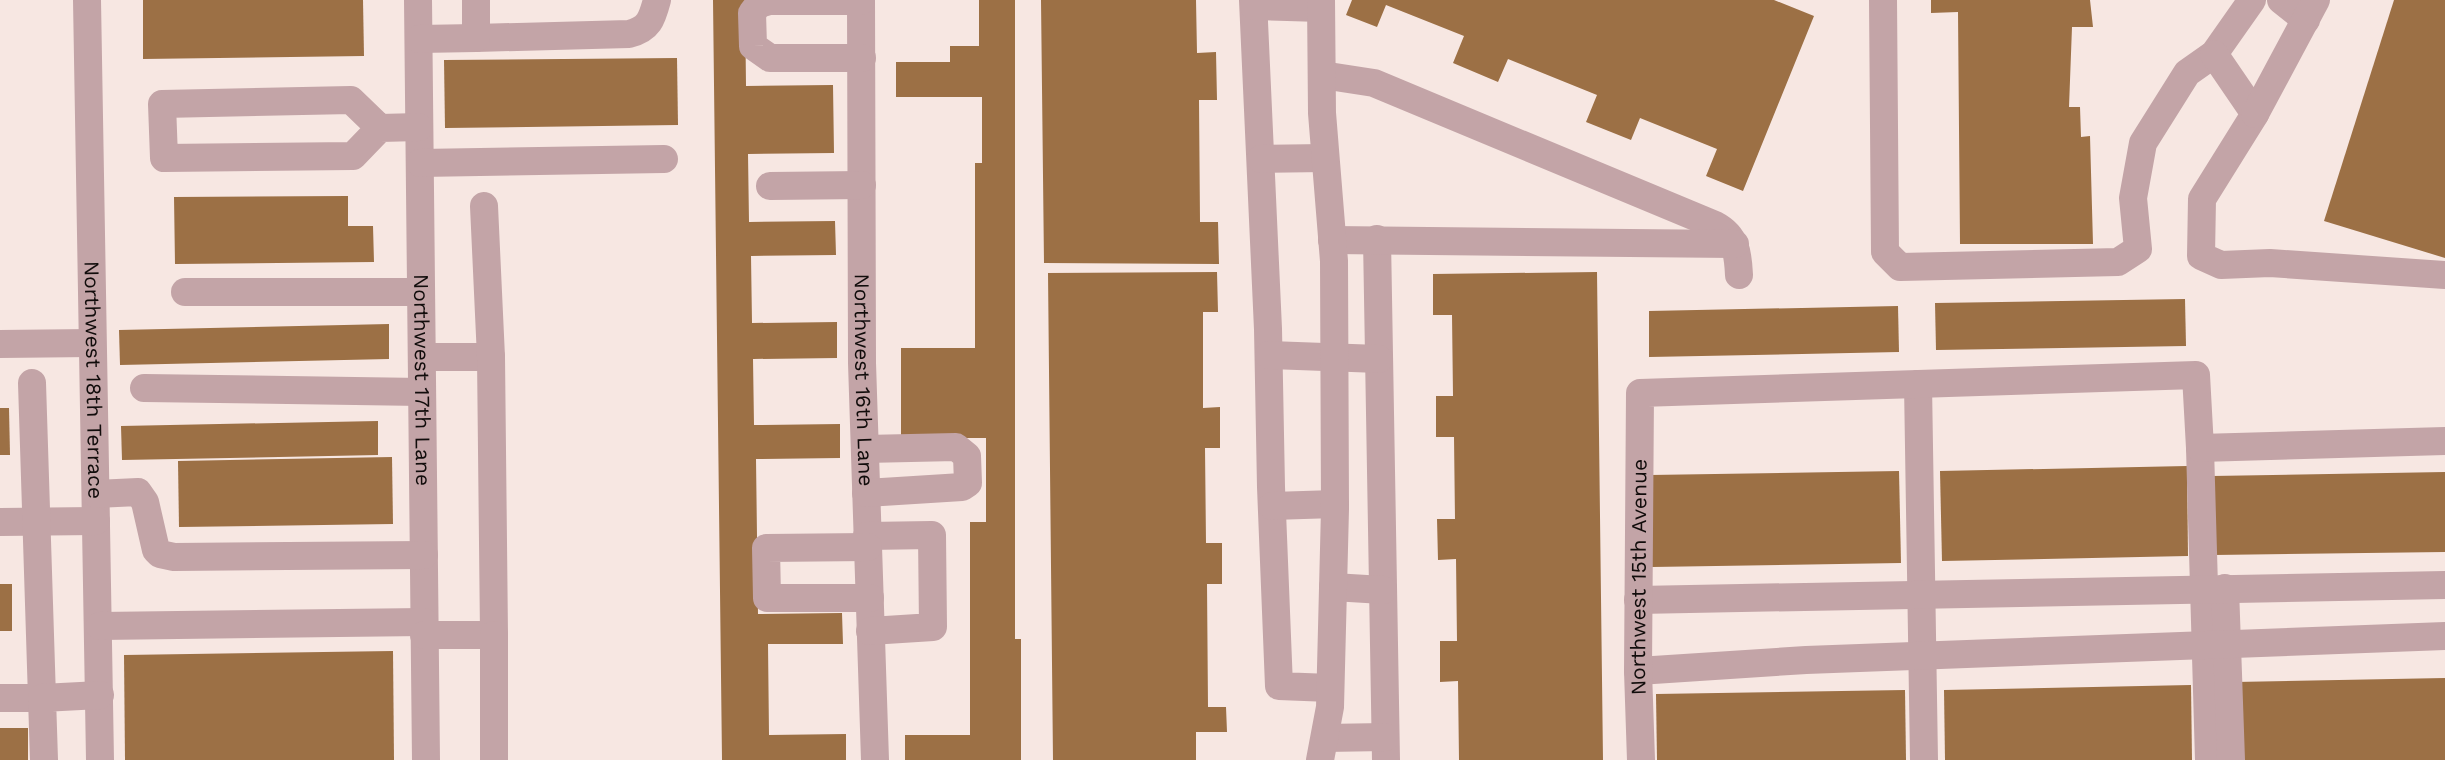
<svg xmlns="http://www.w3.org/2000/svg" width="2445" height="760" viewBox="0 0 2445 760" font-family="'Work Sans',sans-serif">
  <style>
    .building { fill: #9c7045 }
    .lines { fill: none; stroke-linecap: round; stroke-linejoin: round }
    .minor { stroke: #c3a4a7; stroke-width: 28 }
    .labels { text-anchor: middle; stroke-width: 4.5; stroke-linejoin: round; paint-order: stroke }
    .street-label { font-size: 21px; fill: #110c0b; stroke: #fff }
  </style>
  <rect width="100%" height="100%" fill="#f7e7e2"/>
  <g class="building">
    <path d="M 143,0 L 363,0 L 364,56 L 143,59 Z"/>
    <path d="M 713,0 L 745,0 L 746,86 L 833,85 L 834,153 L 748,154 L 749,222 L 835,221 L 836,255 L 751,256 L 752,323 L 837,322 L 837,358 L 753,359 L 754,425 L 840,424 L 840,458 L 756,459 L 758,614 L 842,613 L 843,644 L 768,644 L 769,735 L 846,734 L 846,760 L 722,760 Z"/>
    <path d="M 979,0 L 1015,0 L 1015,639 L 1021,639 L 1021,760 L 905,760 L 905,735 L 970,735 L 970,522 L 986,522 L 986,438 L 901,438 L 901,348 L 975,348 L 975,163 L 982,163 L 982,97 L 896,97 L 896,62 L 950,62 L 950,46 L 979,46 Z"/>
    <path d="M 1041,0 L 1196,0 L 1197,53 L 1216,52 L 1217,100 L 1199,100 L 1200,222 L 1218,222 L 1219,264 L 1044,263 Z"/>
    <path d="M 1352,0 L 1774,0 L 1814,16 L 1743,191 L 1706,176 L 1717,149 L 1640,118 L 1631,140 L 1586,122 L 1597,95 L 1508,59 L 1498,82 L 1453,63 L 1464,36 L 1386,5 L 1377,27 L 1346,15 Z"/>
    <path d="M 1931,0 L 2090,0 L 2093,27 L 2072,27 L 2069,107 L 2080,107 L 2081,137 L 2090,136 L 2093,244 L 1960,244 L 1958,12 L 1931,13 Z"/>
    <path d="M 2394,0 L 2445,0 L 2445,258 L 2324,221 Z"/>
    <path d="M 677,58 L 678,125 L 445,128 L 444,60 Z"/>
    <path d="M 348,196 L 348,226 L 373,226 L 374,262 L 175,264 L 174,197 Z"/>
    <path d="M 1217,272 L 1218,312 L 1203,312 L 1203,408 L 1220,407 L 1220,448 L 1205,448 L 1206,543 L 1222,543 L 1222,584 L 1207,584 L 1208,707 L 1226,707 L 1227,732 L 1196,732 L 1196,760 L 1053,760 L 1048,273 Z"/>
    <path d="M 1597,272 L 1603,760 L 1459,760 L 1458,681 L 1440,682 L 1440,641 L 1457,641 L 1456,559 L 1438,560 L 1437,519 L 1455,519 L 1454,437 L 1436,437 L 1436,396 L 1453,396 L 1452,315 L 1433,315 L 1433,274 Z"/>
    <path d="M 2185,299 L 2186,346 L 1936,350 L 1935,303 Z"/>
    <path d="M 1898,306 L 1899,352 L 1649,357 L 1649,311 Z"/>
    <path d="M 389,324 L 389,359 L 120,365 L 119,330 Z"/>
    <path d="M 0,408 L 9,408 L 10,455 L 0,455 Z"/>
    <path d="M 378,421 L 378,455 L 122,460 L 121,426 Z"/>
    <path d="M 392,457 L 393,524 L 179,527 L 178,461 Z"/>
    <path d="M 2187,466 L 2188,556 L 1942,561 L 1940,471 Z"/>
    <path d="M 1899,471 L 1901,563 L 1652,567 L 1650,475 Z"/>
    <path d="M 2445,472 L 2445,552 L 2214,555 L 2212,476 Z"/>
    <rect x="0" y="584" width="12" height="47"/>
    <path d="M 393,651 L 394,760 L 125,760 L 124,655 Z"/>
    <path d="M 2445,678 L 2445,760 L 2236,760 L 2235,682 Z"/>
    <path d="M 2191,685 L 2192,760 L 1945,760 L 1944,690 Z"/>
    <path d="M 1905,690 L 1906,760 L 1657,760 L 1656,694 Z"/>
    <rect x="0" y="728" width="28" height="32"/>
  </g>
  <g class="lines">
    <g class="minor">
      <path id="s1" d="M 87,0 L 100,760"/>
      <path id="s2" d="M 418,0 L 426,760"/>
      <path id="s3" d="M 861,0 L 862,363 L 875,760"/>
      <path d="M 1253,0 L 1268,329 L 1271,487 L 1279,686 L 1330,688"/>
      <path d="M 1883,0 L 1885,252 L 1900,267 L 2118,262 L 2138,249 L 2133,198 L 2143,143 L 2187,73 L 2214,54 L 2252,0"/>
      <path d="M 2281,0 L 2306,20"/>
      <path d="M 861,1 L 769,1 L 759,4 L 752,13 L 753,46 L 770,58 L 862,58"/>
      <path d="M 1254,6 L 1321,8"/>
      <path d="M 476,38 L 629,34 C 649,29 652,19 657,0"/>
      <path d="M 419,39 L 476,38 L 476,0"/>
      <path d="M 2214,54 L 2255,114 L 2202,199 L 2201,256 L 2221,265 L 2270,263 L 2445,275"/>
      <path d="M 1322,75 L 1374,83 L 1715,225 C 1736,236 1738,253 1739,275"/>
      <path d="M 2255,114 L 2316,0"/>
      <path d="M 380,128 L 353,156 L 164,158 L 162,104 L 351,100 L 380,128 L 419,127"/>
      <path d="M 1261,159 L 1325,158"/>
      <path d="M 420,163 L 664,159"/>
      <path d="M 770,186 L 862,185"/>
      <path d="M 1377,239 L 1386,760"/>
      <path d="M 1332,240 L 1735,244"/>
      <path d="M 185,292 L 421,292"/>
      <path d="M 0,344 L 91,343"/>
      <path d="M 1269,355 L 1379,359"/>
      <path d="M 422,357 L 491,357"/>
      <path d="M 1918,384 L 1924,760"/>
      <path d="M 144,388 L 422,392"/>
      <path d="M 2200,448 L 2209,760"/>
      <path d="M 865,449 L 956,447 L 967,456 L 968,483 L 962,487 L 866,493"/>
      <path d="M 96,494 L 138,492 L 145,502 L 156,550 L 160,554 L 174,557 L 424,555"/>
      <path d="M 1272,506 L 1335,504"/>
      <path d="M 0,522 L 96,521"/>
      <path d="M 867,536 L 932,535 L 933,627 L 870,631"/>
      <path d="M 868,547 L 766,548 L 767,598 L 870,598"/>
      <path d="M 1333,587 L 1383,590"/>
      <path d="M 2225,588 L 2231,760"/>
      <path d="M 1638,600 L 2445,585"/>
      <path d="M 100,626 L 424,622"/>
      <path d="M 424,635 L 494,635 L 491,357 L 484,206"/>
      <path d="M 1638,671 L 1806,660 L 2445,636"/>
      <path d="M 0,698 L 42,698 L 32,383"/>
      <path d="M 1325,738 L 1385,737"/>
      <path d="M 44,760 L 42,698 L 100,695"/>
      <path d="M 494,760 L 494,635"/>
      <path d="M 1320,760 L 1330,707 L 1335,509 L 1334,261 L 1322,113 L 1321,0"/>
      <path id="s4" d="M 1641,760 L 1638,671 L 1640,393 L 2196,375 L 2200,448 L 2445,441"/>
    </g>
  </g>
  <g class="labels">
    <g class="street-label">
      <text dy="7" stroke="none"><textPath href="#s1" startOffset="380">Northwest 18th Terrace</textPath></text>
      <text dy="7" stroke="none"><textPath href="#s2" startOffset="380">Northwest 17th Lane</textPath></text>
      <text dy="7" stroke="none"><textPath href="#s3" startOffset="380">Northwest 16th Lane</textPath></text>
      <text dy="7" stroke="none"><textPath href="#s4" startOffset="183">Northwest 15th Avenue</textPath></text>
    </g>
  </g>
</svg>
